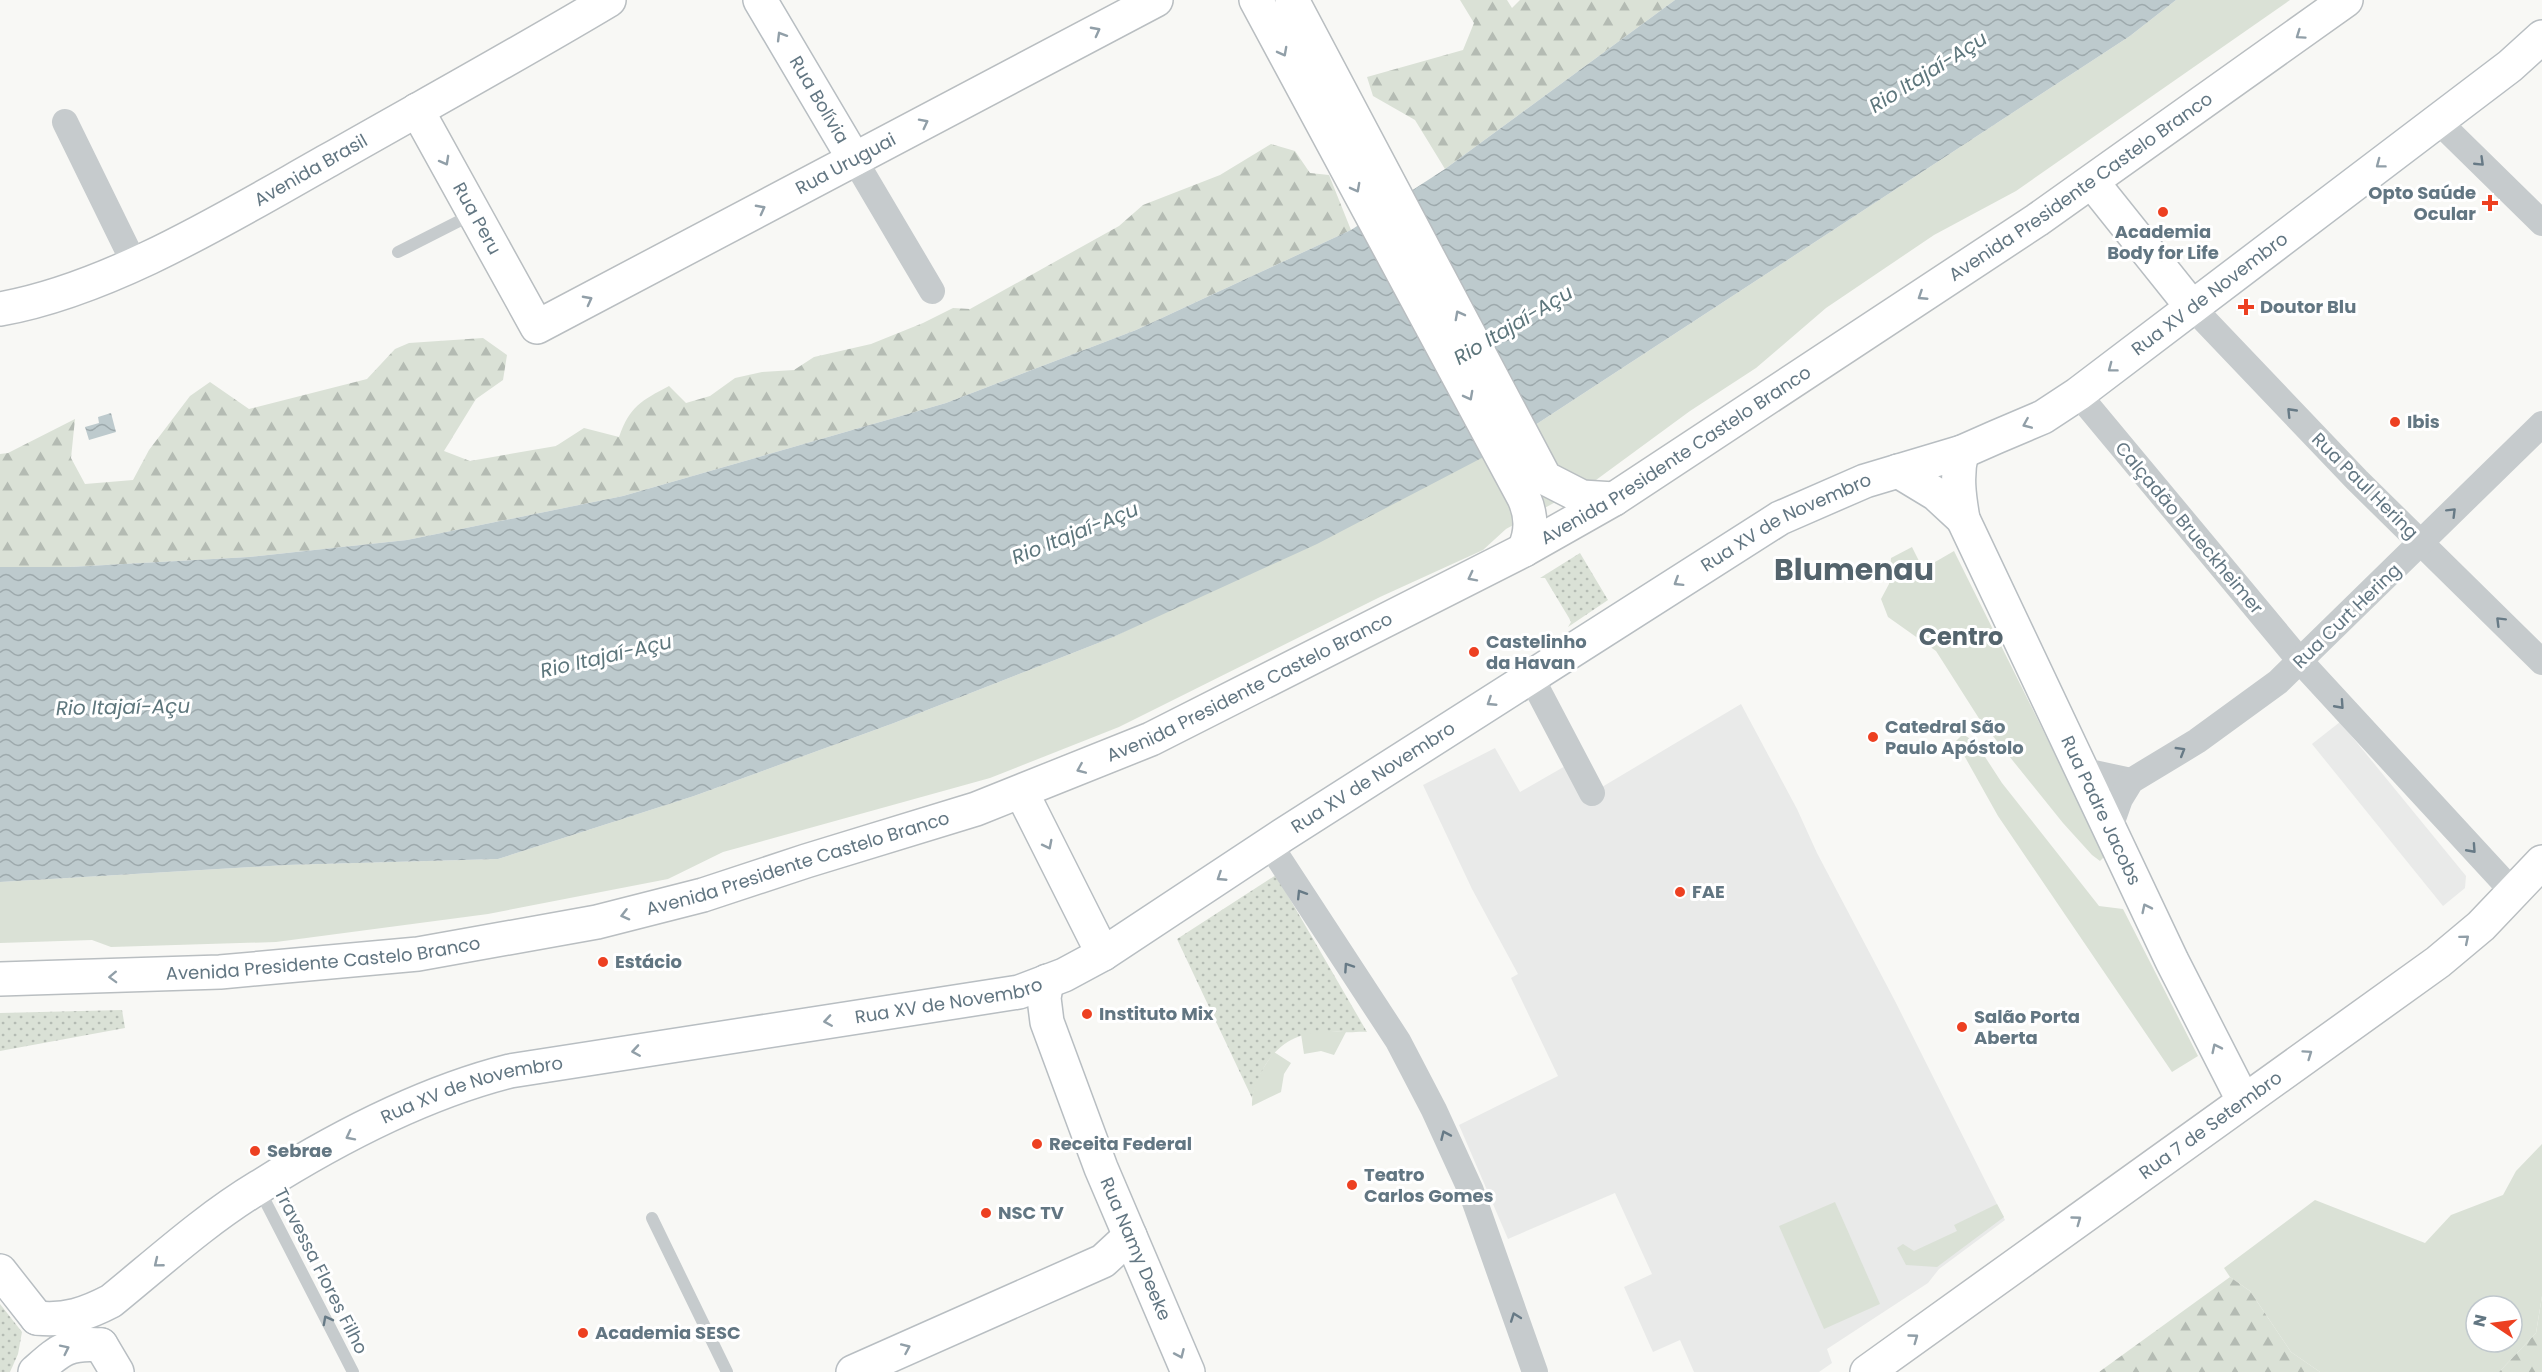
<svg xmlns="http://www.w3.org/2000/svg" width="2542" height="1372" viewBox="0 0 2542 1372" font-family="Poppins,sans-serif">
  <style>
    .built { fill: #e9eae9 }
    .green { fill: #dae1d6; fill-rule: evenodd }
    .forest { fill: url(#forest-firs) }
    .park { fill: url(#park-dots) }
    .water { fill: url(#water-waves) }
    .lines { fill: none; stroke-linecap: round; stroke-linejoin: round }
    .secondary-casing { stroke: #b8bec2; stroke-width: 36 }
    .primary-casing { stroke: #b9bec1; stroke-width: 36 }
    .lane { stroke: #c6cbcd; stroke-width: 12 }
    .street { stroke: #c6cbcd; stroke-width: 26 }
    .secondary { stroke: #fff; stroke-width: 33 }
    .primary { stroke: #fff; stroke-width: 33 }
    .oneway { stroke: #919fa8 }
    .oneway2 { stroke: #677a86 }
    .poi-dot { fill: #ed4021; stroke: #fff; stroke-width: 2 }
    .labels { text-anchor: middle; stroke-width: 6; stroke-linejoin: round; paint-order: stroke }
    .street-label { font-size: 18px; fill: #627682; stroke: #fff }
    .poi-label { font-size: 18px; font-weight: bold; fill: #627682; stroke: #fff; text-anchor: start }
    .water-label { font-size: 20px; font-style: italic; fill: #5d767c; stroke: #fff }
    .district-label { font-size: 24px; font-weight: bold; fill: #54646d; stroke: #fff }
    .town-label { font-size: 30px; font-weight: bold; fill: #54646d; stroke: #fff }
  </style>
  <defs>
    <pattern id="forest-firs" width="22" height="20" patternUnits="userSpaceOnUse" patternTransform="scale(1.5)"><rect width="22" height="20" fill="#dae1d6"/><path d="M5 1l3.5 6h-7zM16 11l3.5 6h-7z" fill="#b4bbb3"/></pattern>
    <pattern id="park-dots" width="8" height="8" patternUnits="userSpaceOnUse" patternTransform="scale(1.5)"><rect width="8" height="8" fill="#dae1d6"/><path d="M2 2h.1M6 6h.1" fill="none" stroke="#b4bbb3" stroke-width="1.8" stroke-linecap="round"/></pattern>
    <pattern id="water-waves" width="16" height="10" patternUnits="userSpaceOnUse" patternTransform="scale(1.5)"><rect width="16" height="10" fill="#bdcacd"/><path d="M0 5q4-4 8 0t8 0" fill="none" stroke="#9da9ac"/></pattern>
  </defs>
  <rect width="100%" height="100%" fill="#f8f8f5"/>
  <g class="built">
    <path d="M 1741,704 L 1797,809 L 1817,853 L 1895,1001 L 2005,1220 L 1939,1269 L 1928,1283 L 1827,1349 L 1832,1363 L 1819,1372 L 1694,1372 L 1680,1340 L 1653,1352 L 1624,1287 L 1652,1274 L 1615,1193 L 1508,1239 L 1459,1125 L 1558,1076 L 1511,978 L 1518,974 L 1472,889 L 1423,785 L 1495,748 L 1520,792 L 1567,765 L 1592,793 Z"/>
    <path d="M 2340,722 L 2466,876 L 2465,888 L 2443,906 L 2312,744 Z"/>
  </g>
  <g class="green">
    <path d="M 2176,0 L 2290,0 L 2016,191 L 1934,235 L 1826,308 L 1756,368 L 1690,411 L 1596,480 L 1506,529 L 1483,550 L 1380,597 L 1119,727 L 990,778 L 723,852 L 668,879 L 488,914 L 276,942 L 111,947 L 92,940 L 0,943 L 0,882 L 286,865 L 498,859 L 694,796 L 894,723 L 1111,638 L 1497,450 L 2130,36 Z"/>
    <path d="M 1912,547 L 1923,569 L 1954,551 L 2100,845 L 2104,857 L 2100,861 L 2092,855 L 2063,823 L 1980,720 L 1936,651 L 1888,617 L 1881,599 L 1889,584 L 1891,558 Z"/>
    <path d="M 1963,734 L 1976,743 L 2002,783 L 2099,906 L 2123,909 L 2198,1056 L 2172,1072 L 1998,816 L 1956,741 Z"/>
    <path d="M 1316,1030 L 1346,1032 L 1334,1055 L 1321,1051 L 1304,1054 L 1301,1034 Z"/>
    <path d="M 1274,1052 L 1291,1063 L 1284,1074 L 1281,1092 L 1252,1106 C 1251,1085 1263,1068 1274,1052 Z"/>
    <path d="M 2542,1144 L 2542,1296 L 2536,1333 L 2499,1372 L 2320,1372 L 2291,1352 L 2250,1291 L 2230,1277 L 2224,1268 L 2315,1200 L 2425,1243 L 2451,1215 L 2503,1195 L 2516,1171 ZM 2476,1306 L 2512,1306 L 2512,1342 L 2476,1342 Z"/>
    <path d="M 1835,1202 L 1880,1304 L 1824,1329 L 1779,1226 Z"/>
    <path d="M 1997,1204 L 2004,1217 L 1937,1267 L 1906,1265 L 1897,1248 L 1903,1244 L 1914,1251 L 1957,1231 L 1954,1225 Z"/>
  </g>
  <g class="forest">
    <path d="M 1460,0 L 1507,0 L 1512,8 L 1520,0 L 1675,0 L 1445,169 L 1415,120 L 1373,96 L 1367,77 L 1463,50 L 1474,23 Z"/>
    <path d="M 1271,144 L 1295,151 L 1310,173 L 1329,175 L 1351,230 L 1136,330 L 946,403 L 623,496 L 407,540 L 249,557 L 70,567 L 0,567 L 0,454 L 8,453 L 75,419 L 71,458 L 85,484 L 133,480 L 149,450 L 190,396 L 210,382 L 249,409 L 367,379 L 395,349 L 409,343 L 483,338 L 507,355 L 503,380 L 476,399 L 444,451 L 470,461 L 556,446 L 584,428 L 619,437 C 630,406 641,401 669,386 L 686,403 L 710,396 L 735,378 L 762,372 L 794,370 L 814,357 L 871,344 L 923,323 L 953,308 L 970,309 L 1119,226 L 1143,205 L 1220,175 Z"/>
    <path d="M 2230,1277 L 2250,1291 L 2291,1352 L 2320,1372 L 2099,1372 Z"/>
    <path d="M 2542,1296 L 2542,1372 L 2499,1372 L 2536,1333 Z"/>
  </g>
  <g class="park">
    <path d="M 1580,553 L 1608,600 L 1568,627 L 1571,622 L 1569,618 L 1545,578 L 1540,578 Z"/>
    <path d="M 1276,875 L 1367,1032 C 1360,1031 1352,1033 1344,1032 C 1293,1027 1265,1049 1252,1098 L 1177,939 Z"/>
    <path d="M 122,1010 L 125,1028 L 0,1051 L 0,1013 Z"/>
    <path d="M 0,1304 L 22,1332 L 18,1354 L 10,1372 L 0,1372 Z"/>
  </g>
  <g class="water">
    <path d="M 1675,0 L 2176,0 L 2130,36 L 1497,450 L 1317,544 L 1111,638 L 894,723 L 694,796 L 498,859 L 286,865 L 0,882 L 0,567 L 70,567 L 249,557 L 407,540 L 623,496 L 946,403 L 1136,330 L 1351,230 L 1445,169 Z"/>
    <path d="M 111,413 L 116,432 L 89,440 L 85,427 L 99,423 L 98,417 Z"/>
  </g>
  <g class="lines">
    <g class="secondary-casing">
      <g id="secondary">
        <path id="s1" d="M 760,0 L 854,159"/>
        <path d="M 2092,182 L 2192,307"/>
        <path id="s2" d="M 1962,452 C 1956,475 1959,496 1963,519 L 2172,961 L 2243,1100"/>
        <path d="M 1898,471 L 1936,494 L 1963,519"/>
        <path d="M 1022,793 L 1103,954"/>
        <path id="s3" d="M 1047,981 L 1044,998 L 1047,1022 L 1101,1168 L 1188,1372"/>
        <path d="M 0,1271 L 37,1318"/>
        <path id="s4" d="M 37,1318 C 66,1321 86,1314 111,1301 C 159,1262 206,1219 259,1187 C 335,1139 423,1093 510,1071 L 1019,992 L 1064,975 L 1103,954 L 1283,835 L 1780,518 L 1865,481 L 1962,452 L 1996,437 L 2043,417 L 2078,394 L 2510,66 L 2542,37"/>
        <path d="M 101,1345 L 117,1372"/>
        <path d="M 35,1372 C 59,1351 67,1342 101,1345"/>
        <path d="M 853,1372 L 1103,1261 L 1130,1236"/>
      </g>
    </g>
    <g class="primary-casing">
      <g id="primary">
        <path d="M 1256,0 L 1524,498 C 1532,516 1532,532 1524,550"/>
        <path d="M 1292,0 L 1545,478 L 1582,497 L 1614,499"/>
        <path id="s5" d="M 417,110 L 537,327 L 1156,0"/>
        <path id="s6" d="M 0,309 C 112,289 231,215 329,160 C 422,107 517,55 609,0"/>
        <path id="s7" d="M 0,979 L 220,972 L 418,954 L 597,922 L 703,895 L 806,861 L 976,809 L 1151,739 L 1524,550 L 1614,499 L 2037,220 L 2346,0"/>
        <path id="s8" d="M 1867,1372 L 2438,962 L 2481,926 L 2542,862"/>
      </g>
    </g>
    <g class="lane">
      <path d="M 398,252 L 473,214"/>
      <path d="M 259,1189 L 353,1372"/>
      <path d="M 652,1218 L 727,1372"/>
    </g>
    <g class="street">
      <path d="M 2438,121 L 2542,223"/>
      <path d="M 65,122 L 134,263"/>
      <path d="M 854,159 L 932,291"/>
      <path d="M 2192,307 L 2357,480 L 2542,662"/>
      <path d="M 2078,394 L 2301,662 L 2514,893"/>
      <path d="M 1531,677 L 1592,793"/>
      <path d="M 2080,770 L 2131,781"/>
      <path d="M 2109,830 L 2120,799 L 2131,781 L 2197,741 L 2278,682 L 2542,424"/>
      <path d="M 1270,845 L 1398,1041 L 1434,1110 L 1471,1191 L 1535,1372"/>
    </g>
    <use href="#secondary" class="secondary"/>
    <use href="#primary" class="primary"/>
  </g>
  <defs><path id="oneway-chevron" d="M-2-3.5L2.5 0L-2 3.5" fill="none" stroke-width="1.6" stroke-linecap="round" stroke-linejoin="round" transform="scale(1.5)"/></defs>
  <g class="oneway">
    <use href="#oneway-chevron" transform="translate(1096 31) rotate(-28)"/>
    <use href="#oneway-chevron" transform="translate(2300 35) rotate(145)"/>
    <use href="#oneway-chevron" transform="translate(781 36) rotate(-121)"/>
    <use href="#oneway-chevron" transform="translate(1283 52) rotate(62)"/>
    <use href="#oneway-chevron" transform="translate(924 123) rotate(-27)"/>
    <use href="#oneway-chevron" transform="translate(445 161) rotate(61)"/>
    <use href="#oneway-chevron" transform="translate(2380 164) rotate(143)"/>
    <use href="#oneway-chevron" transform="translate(1356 188) rotate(62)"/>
    <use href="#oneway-chevron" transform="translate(761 209) rotate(-28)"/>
    <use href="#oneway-chevron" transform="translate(1922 296) rotate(147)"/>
    <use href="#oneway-chevron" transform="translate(588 300) rotate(-28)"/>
    <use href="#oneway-chevron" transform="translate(1459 315) rotate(-118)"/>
    <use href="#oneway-chevron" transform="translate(2112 368) rotate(143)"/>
    <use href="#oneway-chevron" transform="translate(1469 396) rotate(62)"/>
    <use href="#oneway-chevron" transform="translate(2027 424) rotate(157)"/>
    <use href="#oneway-chevron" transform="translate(1472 577) rotate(153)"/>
    <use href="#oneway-chevron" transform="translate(1678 582) rotate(148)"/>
    <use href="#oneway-chevron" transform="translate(1491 702) rotate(147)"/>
    <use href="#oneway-chevron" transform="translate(1081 769) rotate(157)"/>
    <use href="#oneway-chevron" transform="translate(1048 845) rotate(63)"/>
    <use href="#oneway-chevron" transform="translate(1221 877) rotate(147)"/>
    <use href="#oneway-chevron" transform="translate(2146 908) rotate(-116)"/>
    <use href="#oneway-chevron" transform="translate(625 915) rotate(166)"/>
    <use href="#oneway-chevron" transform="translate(2465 939) rotate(-40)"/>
    <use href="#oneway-chevron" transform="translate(113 977) rotate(178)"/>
    <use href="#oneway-chevron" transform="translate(828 1021) rotate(171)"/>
    <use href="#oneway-chevron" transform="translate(2216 1048) rotate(-116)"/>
    <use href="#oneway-chevron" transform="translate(636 1051) rotate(171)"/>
    <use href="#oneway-chevron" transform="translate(2308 1054) rotate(-35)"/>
    <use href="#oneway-chevron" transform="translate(350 1136) rotate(153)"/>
    <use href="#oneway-chevron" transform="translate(2077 1220) rotate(-36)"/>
    <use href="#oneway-chevron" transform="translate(158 1263) rotate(141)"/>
    <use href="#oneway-chevron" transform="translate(1914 1338) rotate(-36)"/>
    <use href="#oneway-chevron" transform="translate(906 1348) rotate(-24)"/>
    <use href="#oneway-chevron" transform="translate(65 1349) rotate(-26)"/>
    <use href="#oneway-chevron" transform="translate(1180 1354) rotate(66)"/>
  </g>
  <g class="oneway2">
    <use href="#oneway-chevron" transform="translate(2480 162) rotate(44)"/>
    <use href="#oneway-chevron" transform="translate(2291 412) rotate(-134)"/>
    <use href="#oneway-chevron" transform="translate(2452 512) rotate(-45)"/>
    <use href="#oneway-chevron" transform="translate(2500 621) rotate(-135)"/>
    <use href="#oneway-chevron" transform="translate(2340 705) rotate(48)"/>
    <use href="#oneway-chevron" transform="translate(2181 751) rotate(-31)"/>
    <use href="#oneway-chevron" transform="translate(2472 849) rotate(48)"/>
    <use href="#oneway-chevron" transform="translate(1301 894) rotate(-122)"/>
    <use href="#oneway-chevron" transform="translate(1348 967) rotate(-124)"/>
    <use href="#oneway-chevron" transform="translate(1445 1135) rotate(-114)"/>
    <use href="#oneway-chevron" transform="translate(1515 1317) rotate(-110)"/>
    <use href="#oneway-chevron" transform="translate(327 1320) rotate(-118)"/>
  </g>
  <g class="poi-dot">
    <path d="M2487 194h6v6h6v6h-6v6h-6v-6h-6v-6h6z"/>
    <circle cx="2163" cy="212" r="6"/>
    <path d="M2243 298h6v6h6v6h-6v6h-6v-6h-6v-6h6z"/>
    <circle cx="2395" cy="422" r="6"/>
    <circle cx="1474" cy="652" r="6"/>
    <circle cx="1873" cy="737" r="6"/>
    <circle cx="1680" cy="892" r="6"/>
    <circle cx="603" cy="962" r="6"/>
    <circle cx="1087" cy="1014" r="6"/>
    <circle cx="1962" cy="1027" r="6"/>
    <circle cx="1037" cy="1144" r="6"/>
    <circle cx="255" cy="1151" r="6"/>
    <circle cx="1352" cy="1185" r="6"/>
    <circle cx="986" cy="1213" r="6"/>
    <circle cx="583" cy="1333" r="6"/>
  </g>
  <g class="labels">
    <g class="street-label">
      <text dy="6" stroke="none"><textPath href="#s1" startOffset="116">Rua Bolívia</textPath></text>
      <text dy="6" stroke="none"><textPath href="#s5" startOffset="597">Rua Uruguai</textPath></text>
      <text dy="6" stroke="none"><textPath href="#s6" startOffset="342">Avenida Brasil</textPath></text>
      <text dy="6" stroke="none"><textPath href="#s7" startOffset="2268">Avenida Presidente Castelo Branco</textPath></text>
      <text dy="6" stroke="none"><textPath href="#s5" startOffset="124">Rua Peru</textPath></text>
      <text dy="6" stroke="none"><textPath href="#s4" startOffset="2444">Rua XV de Novembro</textPath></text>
      <text dy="6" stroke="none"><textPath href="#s7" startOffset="1782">Avenida Presidente Castelo Branco</textPath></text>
      <text transform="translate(2365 486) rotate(45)" y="6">Rua Paul Hering</text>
      <text dy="6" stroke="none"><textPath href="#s4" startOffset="1958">Rua XV de Novembro</textPath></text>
      <text transform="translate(2189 528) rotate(50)" y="6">Calçadão Brueckheimer</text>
      <text transform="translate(2347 616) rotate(-44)" y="6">Rua Curt Hering</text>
      <text dy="6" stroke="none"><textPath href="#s7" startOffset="1296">Avenida Presidente Castelo Branco</textPath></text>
      <text dy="6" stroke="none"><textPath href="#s4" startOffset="1472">Rua XV de Novembro</textPath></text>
      <text dy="6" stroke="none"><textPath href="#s2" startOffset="390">Rua Padre Jacobs</textPath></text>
      <text dy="6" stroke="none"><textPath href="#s7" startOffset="810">Avenida Presidente Castelo Branco</textPath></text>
      <text dy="6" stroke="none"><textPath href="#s7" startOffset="324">Avenida Presidente Castelo Branco</textPath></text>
      <text dy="6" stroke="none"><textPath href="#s4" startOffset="986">Rua XV de Novembro</textPath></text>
      <text dy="6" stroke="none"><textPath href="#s4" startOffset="500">Rua XV de Novembro</textPath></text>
      <text dy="6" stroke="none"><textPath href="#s8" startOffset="423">Rua 7 de Setembro</textPath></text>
      <text dy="6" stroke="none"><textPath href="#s3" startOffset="285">Rua Namy Deeke</textPath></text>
      <text transform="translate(321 1271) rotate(63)" y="6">Travessa Flores Filho</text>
    </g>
    <g class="poi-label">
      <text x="2476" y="199" text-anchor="end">Opto Saúde<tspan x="2476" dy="21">Ocular</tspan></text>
      <text x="2163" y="238" text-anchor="middle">Academia<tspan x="2163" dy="21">Body for Life</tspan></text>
      <text x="2260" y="313">Doutor Blu</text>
      <text x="2407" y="428">Ibis</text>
      <text x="1486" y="648">Castelinho<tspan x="1486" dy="21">da Havan</tspan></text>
      <text x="1885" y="733">Catedral São<tspan x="1885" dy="21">Paulo Apóstolo</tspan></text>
      <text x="1692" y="898">FAE</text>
      <text x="615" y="968">Estácio</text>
      <text x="1099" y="1020">Instituto Mix</text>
      <text x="1974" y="1023">Salão Porta<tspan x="1974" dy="21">Aberta</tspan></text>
      <text x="1049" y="1150">Receita Federal</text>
      <text x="267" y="1157">Sebrae</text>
      <text x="1364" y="1181">Teatro<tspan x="1364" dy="21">Carlos Gomes</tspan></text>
      <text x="998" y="1219">NSC TV</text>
      <text x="595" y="1339">Academia SESC</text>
    </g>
    <g class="water-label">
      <text transform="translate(1928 72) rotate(-32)" y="7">Rio Itajaí-Açu</text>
      <text transform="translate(1513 325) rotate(-31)" y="7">Rio Itajaí-Açu</text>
      <text transform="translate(1075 533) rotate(-22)" y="7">Rio Itajaí-Açu</text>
      <text transform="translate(606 656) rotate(-13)" y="7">Rio Itajaí-Açu</text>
      <text transform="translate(123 707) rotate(-1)" y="7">Rio Itajaí-Açu</text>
    </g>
    <g class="district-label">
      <text x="1961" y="645">Centro</text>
    </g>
    <g class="town-label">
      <text x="1854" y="580">Blumenau</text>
    </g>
  </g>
  <g transform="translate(2494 1324) rotate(283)"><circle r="28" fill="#ffffff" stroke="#c0c8cd" stroke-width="1.5"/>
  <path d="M0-4.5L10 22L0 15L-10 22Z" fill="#ed4021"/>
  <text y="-9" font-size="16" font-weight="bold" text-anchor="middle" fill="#627682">N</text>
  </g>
</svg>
